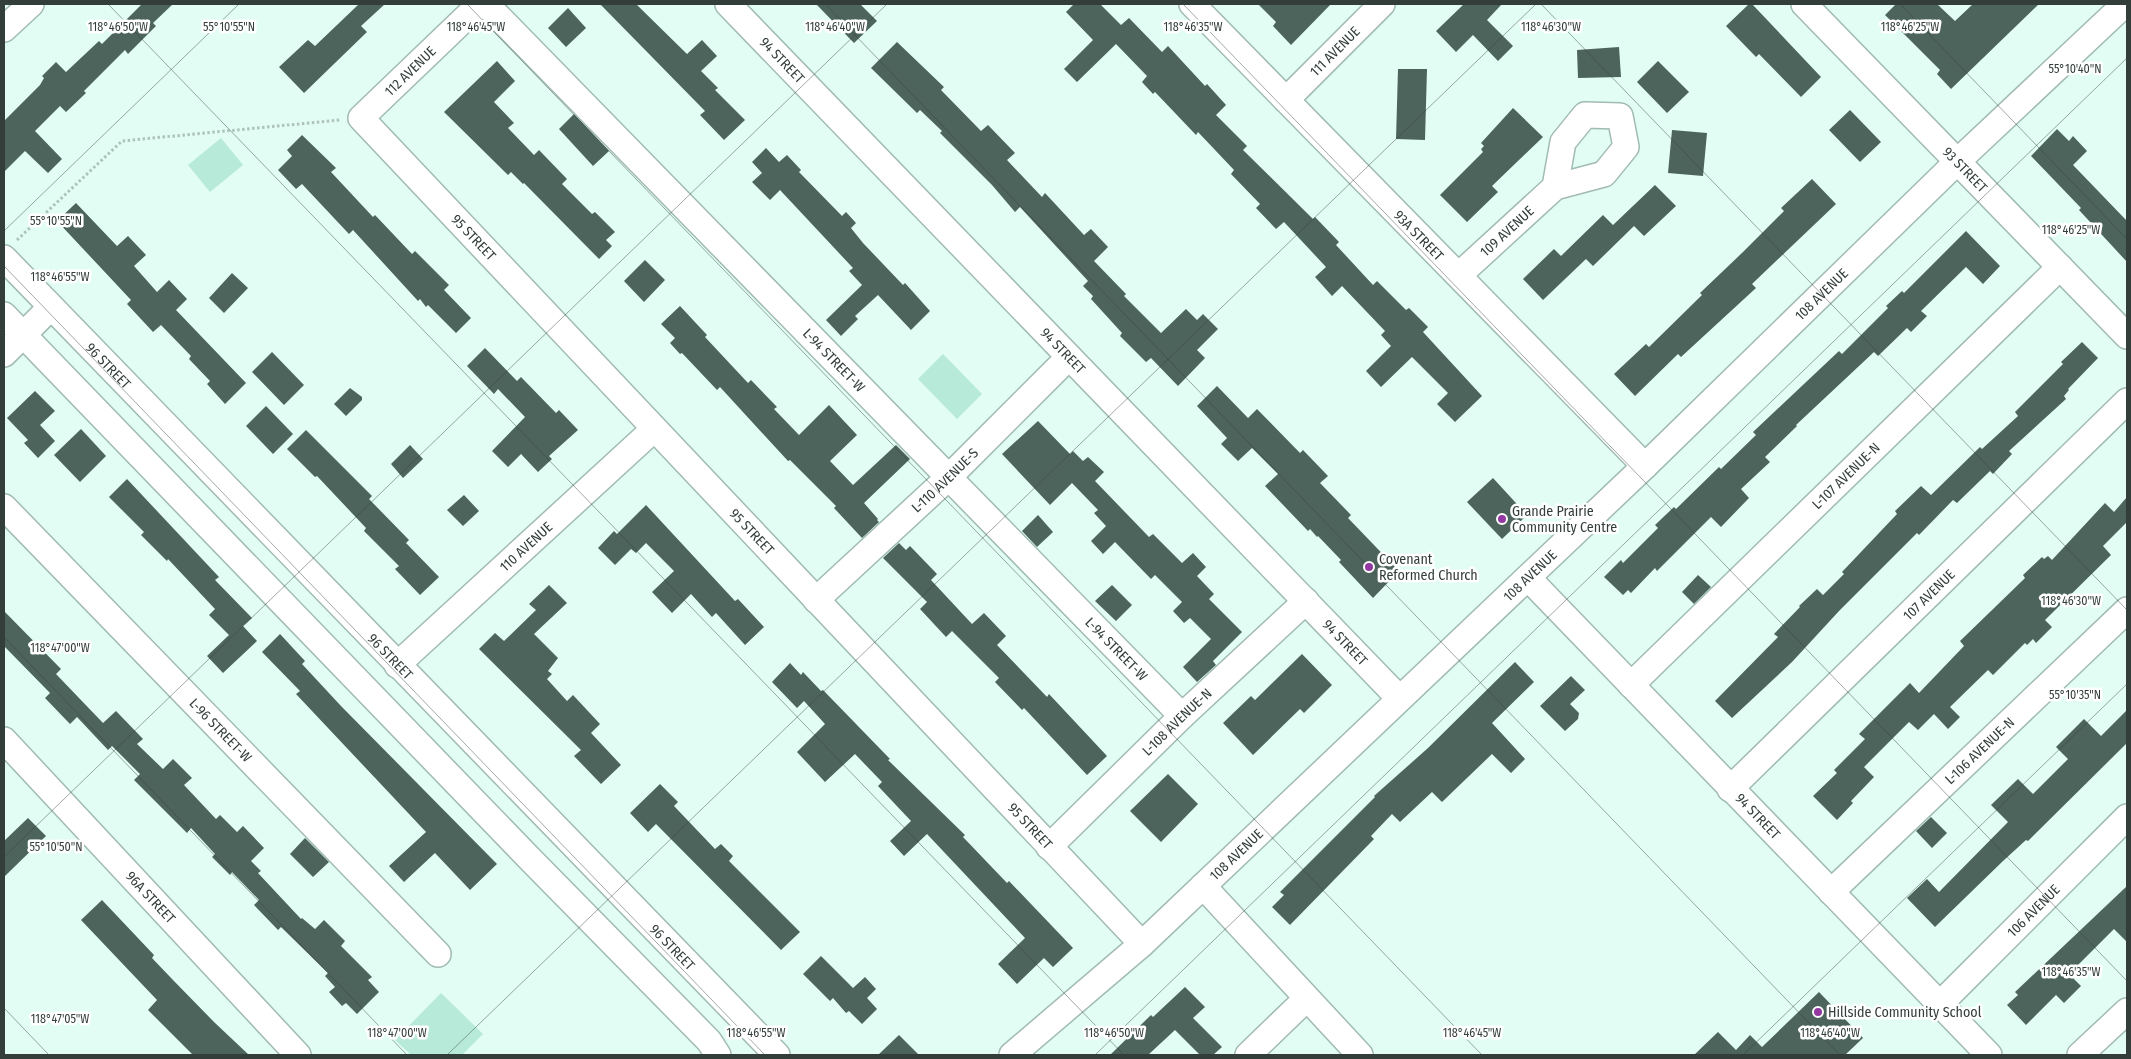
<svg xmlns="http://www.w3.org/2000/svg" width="2131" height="1059" viewBox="0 0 2131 1059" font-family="'Fira Sans Condensed',sans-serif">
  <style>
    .green { fill: #b8ead9 }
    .building { fill: #4d645c }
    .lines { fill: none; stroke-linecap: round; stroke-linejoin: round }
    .minor-casing { stroke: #a1bbb2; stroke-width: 28 }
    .path { stroke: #adc3bb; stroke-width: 3; stroke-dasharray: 2.5 2.5; stroke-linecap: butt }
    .minor { stroke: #fff; stroke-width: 25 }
    .ticks { fill: none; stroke: #333e3a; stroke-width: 1; stroke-opacity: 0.45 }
    .poi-dot { fill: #9337a1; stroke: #fff; stroke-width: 2 }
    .labels { text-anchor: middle; stroke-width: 5; stroke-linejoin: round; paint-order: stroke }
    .street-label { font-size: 14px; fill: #333e3a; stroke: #fff }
    .poi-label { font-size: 14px; fill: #333e3a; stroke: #fff; text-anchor: start }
    .ticks-label { font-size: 12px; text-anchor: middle; fill: #333e3a; stroke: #fff; stroke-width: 5; stroke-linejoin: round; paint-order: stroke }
  </style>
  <rect width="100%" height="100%" fill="#e2fdf3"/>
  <g class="green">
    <path d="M 221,138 L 243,165 L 210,192 L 188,165 Z"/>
    <path d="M 943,354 L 982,394 L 957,419 L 918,379 Z"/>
    <path d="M 441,993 L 483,1034 L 462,1055 L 411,1055 L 395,1040 Z"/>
  </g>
  <g class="building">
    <path d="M 142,4 L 173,4 L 153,23 L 156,26 L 128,54 L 125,50 L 84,91 L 86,93 L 66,112 L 60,106 L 35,131 L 62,159 L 48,173 L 25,151 L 4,172 L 4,121 L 40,85 L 44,78 L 42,76 L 56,62 L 66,72 L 99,41 L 102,44 Z"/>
    <path d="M 359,4 L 385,4 L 361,26 L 367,32 L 304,93 L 279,67 L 308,40 L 315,46 Z"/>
    <path d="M 600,4 L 636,4 L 687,54 L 702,40 L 717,56 L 701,71 L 718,88 L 715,90 L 745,120 L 724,140 L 700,115 L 705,111 Z"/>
    <path d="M 816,4 L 860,4 L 877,21 L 854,43 Z"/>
    <path d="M 1074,4 L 1100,4 L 1121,25 L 1129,18 L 1162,52 L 1168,46 L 1205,86 L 1207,84 L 1226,105 L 1216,115 L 1247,146 L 1243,150 L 1313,219 L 1315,217 L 1339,242 L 1336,245 L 1373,285 L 1377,281 L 1406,310 L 1409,308 L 1428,327 L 1423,332 L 1482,396 L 1455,422 L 1437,404 L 1448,393 L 1412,357 L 1381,387 L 1366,371 L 1391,346 L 1381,335 L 1385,331 L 1342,286 L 1332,296 L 1315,277 L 1326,267 L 1284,222 L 1276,229 L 1256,208 L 1260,204 L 1231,174 L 1234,170 L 1198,132 L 1196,135 L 1155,92 L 1153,94 L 1142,82 L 1147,76 L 1116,44 L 1077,82 L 1064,69 L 1093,40 L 1066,12 Z"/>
    <path d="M 1258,4 L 1331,4 L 1291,45 L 1273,26 L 1276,22 Z"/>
    <path d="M 1464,4 L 1502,4 L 1487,20 L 1513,46 L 1498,61 L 1473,35 L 1456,52 L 1436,31 Z"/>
    <path d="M 1749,4 L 1752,4 L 1821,77 L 1801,97 L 1759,54 L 1756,57 L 1726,26 Z"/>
    <path d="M 1896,4 L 1937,4 L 1955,21 L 1973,4 L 2039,4 L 1951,89 L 1937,74 L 1940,70 L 1885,15 Z"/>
    <path d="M 568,8 L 586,28 L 566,47 L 548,28 Z"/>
    <path d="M 897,42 L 944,87 L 941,90 L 981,131 L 988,125 L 1015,153 L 1007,160 L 1042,197 L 1045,193 L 1084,235 L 1091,229 L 1108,247 L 1094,261 L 1126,294 L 1124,296 L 1161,333 L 1186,309 L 1197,320 L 1203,314 L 1218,329 L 1197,350 L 1205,358 L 1178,386 L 1151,358 L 1146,362 L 1120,336 L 1122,333 L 1091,299 L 1093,296 L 1083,286 L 1088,281 L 1020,207 L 1015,212 L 992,185 L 940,133 L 942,131 L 920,110 L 917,113 L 871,68 Z"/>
    <path d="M 1619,47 L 1621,77 L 1578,78 L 1577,50 Z"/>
    <path d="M 497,61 L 515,81 L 494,102 L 514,123 L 508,128 L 534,155 L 539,150 L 567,179 L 562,184 L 592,214 L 595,212 L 615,232 L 606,240 L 612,246 L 599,259 L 524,183 L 523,184 L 511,172 L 508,175 L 444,112 Z"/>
    <path d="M 1658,61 L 1689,92 L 1667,113 L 1637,82 Z"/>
    <path d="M 1398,69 L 1427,69 L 1425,140 L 1396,139 Z"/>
    <path d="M 1513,108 L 1543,137 L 1492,186 L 1498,192 L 1467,222 L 1440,195 L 1483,152 L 1481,149 L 1484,146 L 1481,143 Z"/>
    <path d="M 1850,110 L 1881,142 L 1860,162 L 1829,130 Z"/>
    <path d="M 574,114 L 609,151 L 593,166 L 559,129 Z"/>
    <path d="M 2057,129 L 2069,141 L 2073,136 L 2087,151 L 2073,165 L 2127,221 L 2127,262 L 2079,210 L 2081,208 L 2031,156 Z"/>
    <path d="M 1672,130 L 1707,133 L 1703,176 L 1668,173 Z"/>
    <path d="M 302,135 L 336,168 L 331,172 L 373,217 L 375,215 L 412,254 L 415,251 L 449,285 L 444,290 L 471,318 L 456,333 L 428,305 L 426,307 L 420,299 L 418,301 L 353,230 L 349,234 L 302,184 L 296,189 L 278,170 L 292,156 L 287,150 Z"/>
    <path d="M 766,148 L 779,162 L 787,155 L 801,170 L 799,172 L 842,216 L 846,212 L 856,223 L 851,228 L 863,243 L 903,285 L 905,283 L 930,311 L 911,330 L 878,295 L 855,316 L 858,319 L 841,336 L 826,320 L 862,285 L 849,271 L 853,268 L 780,190 L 770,200 L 752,182 L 762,173 L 752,162 Z"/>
    <path d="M 1812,179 L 1836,204 L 1752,284 L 1756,288 L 1681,357 L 1678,354 L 1635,396 L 1614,374 L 1646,344 L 1649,347 L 1702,295 L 1700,293 L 1743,252 L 1784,211 L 1781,208 Z"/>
    <path d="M 1655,185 L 1676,206 L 1644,236 L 1634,226 L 1593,266 L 1586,259 L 1543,300 L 1523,279 L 1554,249 L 1561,256 L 1603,215 L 1613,225 Z"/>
    <path d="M 76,203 L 117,246 L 128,236 L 146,255 L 134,266 L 157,292 L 169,280 L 187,299 L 176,310 L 246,383 L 225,404 L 207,384 L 210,381 L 189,359 L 191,356 L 161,325 L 153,332 L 127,304 L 131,300 L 57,221 Z"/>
    <path d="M 1966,231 L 2000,266 L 1983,284 L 1966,267 L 1921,311 L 1927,316 L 1911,332 L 1907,328 L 1878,356 L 1874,352 L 1796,425 L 1797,426 L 1765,457 L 1770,462 L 1741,489 L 1749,498 L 1721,527 L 1711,517 L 1657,571 L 1655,568 L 1631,593 L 1628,590 L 1623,595 L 1604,577 L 1621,560 L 1623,563 L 1658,528 L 1655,525 L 1674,507 L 1676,509 L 1719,467 L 1721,469 L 1756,435 L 1753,432 L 1839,351 L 1842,354 L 1888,308 L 1886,306 L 1902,291 L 1904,293 Z"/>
    <path d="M 645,260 L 665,280 L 644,302 L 624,281 Z"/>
    <path d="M 232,273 L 248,288 L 224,313 L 209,298 Z"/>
    <path d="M 680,306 L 707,335 L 705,337 L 748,383 L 751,380 L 777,407 L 774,409 L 799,435 L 829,405 L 857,435 L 830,461 L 853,485 L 896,445 L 910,459 L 864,503 L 878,519 L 877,520 L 879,522 L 862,538 L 834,508 L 836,506 L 790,460 L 788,461 L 720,387 L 717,390 L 682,353 L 680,354 L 670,343 L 675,338 L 661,324 Z"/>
    <path d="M 2082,342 L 2098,358 L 2068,389 L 2069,390 L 2064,396 L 2066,399 L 2009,451 L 2012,454 L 1993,474 L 1990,471 L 1957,503 L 1953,500 L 1919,535 L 1917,533 L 1839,611 L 1792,662 L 1732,718 L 1715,701 L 1778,637 L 1774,634 L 1800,607 L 1799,606 L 1817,589 L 1823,595 L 1844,574 L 1842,572 L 1897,514 L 1895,511 L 1921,486 L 1931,495 L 1980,447 L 1982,449 L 2018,416 L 2015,412 L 2063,364 L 2061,362 Z"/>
    <path d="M 485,348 L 517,381 L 521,377 L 556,413 L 559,410 L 578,430 L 549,456 L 552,459 L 538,472 L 521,454 L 508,467 L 492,451 L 525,417 L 498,389 L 494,394 L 467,366 Z"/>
    <path d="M 272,352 L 304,385 L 284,405 L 252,372 Z"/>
    <path d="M 1217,386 L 1248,418 L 1257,409 L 1300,453 L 1303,450 L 1328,476 L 1320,483 L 1351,515 L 1348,518 L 1399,571 L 1373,598 L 1339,562 L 1341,560 L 1318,536 L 1317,537 L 1310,529 L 1308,531 L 1265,486 L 1278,474 L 1252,448 L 1238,461 L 1221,444 L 1227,438 L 1197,406 Z"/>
    <path d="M 350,388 L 362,397 L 362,400 L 346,416 L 334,404 Z"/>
    <path d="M 35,391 L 55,411 L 40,425 L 55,441 L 38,458 L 24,443 L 28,440 L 7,418 Z"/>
    <path d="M 266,406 L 293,434 L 273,454 L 246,426 Z"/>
    <path d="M 1038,421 L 1070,454 L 1073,451 L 1083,461 L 1088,457 L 1104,472 L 1095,481 L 1149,537 L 1153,534 L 1182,563 L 1193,553 L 1206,567 L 1197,576 L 1214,594 L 1209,599 L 1242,632 L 1213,661 L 1216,665 L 1197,682 L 1183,667 L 1211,639 L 1190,618 L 1184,623 L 1173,611 L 1182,602 L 1155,575 L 1151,579 L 1115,542 L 1103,554 L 1091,541 L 1106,526 L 1094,513 L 1098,510 L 1072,483 L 1050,505 L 1002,454 Z"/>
    <path d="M 81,429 L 106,456 L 80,482 L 54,455 Z"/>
    <path d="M 306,430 L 372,496 L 369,499 L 409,540 L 406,543 L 439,577 L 420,595 L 395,569 L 399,566 L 364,531 L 366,528 L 317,476 L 315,477 L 287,449 Z"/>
    <path d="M 410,445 L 423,459 L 403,478 L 391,464 Z"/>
    <path d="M 1493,478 L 1527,515 L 1502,539 L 1467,502 Z"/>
    <path d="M 127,479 L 219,577 L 215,580 L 252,618 L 243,626 L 257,641 L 223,673 L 207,656 L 229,635 L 209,615 L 215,609 L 168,559 L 167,561 L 141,535 L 144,532 L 109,497 Z"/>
    <path d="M 464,495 L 479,511 L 463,526 L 447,510 Z"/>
    <path d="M 2127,497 L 2127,522 L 2103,546 L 2111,555 L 2045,620 L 2052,627 L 2036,643 L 2033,639 L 2027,645 L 2025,643 L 1993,675 L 1988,670 L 1950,707 L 1960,717 L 1948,729 L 1934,714 L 1918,730 L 1909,722 L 1864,767 L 1874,777 L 1851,801 L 1853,803 L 1837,820 L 1813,796 L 1837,773 L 1834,770 L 1865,739 L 1859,734 L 1910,683 L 1919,693 L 1964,646 L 1960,641 L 2022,581 L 2025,578 L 2023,575 L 2042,557 L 2044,559 L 2048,556 L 2052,560 L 2105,503 L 2114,512 Z"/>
    <path d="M 646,505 L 735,601 L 738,599 L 764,627 L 745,645 L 716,613 L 712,617 L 691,594 L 672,613 L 652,592 L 674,571 L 646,543 L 636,553 L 631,549 L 615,565 L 598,548 L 614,531 L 617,534 Z"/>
    <path d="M 1038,515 L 1053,532 L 1037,547 L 1022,531 Z"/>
    <path d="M 899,543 L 906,550 L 910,546 L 937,574 L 931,580 L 972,624 L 984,613 L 1006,636 L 997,645 L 1047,697 L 1049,694 L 1107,756 L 1087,775 L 1024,708 L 1022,710 L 995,682 L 999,678 L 952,631 L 946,637 L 920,609 L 927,602 L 883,558 Z"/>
    <path d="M 1698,575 L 1711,587 L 1694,604 L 1682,592 Z"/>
    <path d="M 549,585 L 567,603 L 534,634 L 558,658 L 548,671 L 552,674 L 547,679 L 567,701 L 573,695 L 600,724 L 591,733 L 621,765 L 601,784 L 574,756 L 581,750 L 479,649 L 495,633 L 504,641 L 536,610 L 529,604 Z"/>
    <path d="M 1112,585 L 1132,605 L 1116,621 L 1095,601 Z"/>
    <path d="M 4,611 L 61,669 L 56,674 L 103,723 L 116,711 L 143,739 L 137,744 L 163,769 L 173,759 L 192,778 L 184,785 L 216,819 L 220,815 L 237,832 L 243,826 L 264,848 L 251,861 L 261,871 L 258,873 L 301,919 L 302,918 L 315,929 L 324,920 L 345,941 L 341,946 L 372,977 L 368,980 L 379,992 L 357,1014 L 346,1003 L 342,1006 L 329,992 L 335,987 L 325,976 L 328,973 L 281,927 L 278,930 L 254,905 L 259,900 L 232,872 L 230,875 L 212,857 L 215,854 L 191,828 L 187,833 L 134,780 L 140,774 L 112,746 L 108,750 L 77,717 L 70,724 L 45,698 L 50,693 L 4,646 Z"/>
    <path d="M 280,634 L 305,661 L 302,664 L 341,706 L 497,864 L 470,890 L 435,853 L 404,882 L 389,866 L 426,832 L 296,694 L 300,691 L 262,652 Z"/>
    <path d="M 1302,654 L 1332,685 L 1304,713 L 1300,709 L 1253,755 L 1223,723 L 1251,696 L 1255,700 Z"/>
    <path d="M 1515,662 L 1534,682 L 1492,723 L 1525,759 L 1511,773 L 1492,754 L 1442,802 L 1432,792 L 1400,822 L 1392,814 L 1371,836 L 1374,839 L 1290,925 L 1272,907 L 1284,895 L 1280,892 L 1375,797 L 1374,796 L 1428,748 Z"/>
    <path d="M 790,663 L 801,675 L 803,672 L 821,691 L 823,690 L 890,759 L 888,760 L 965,835 L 963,837 L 1007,883 L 1009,881 L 1073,948 L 1053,967 L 1044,958 L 1017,984 L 998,964 L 1025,938 L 927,834 L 904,856 L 890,841 L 911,821 L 878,786 L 882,782 L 855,754 L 825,782 L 797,752 L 825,724 L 804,701 L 797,708 L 772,682 Z"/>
    <path d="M 1571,676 L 1585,690 L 1570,704 L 1579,713 L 1578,719 L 1565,731 L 1540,706 Z"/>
    <path d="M 2127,710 L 2127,743 L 2028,841 L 2026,840 L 2003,861 L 1935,927 L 1907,898 L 1927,879 L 1939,892 L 2008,822 L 1991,805 L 2018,779 L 2033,794 L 2068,759 L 2056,747 L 2084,719 L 2101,736 Z"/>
    <path d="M 1168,774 L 1198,804 L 1161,842 L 1130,811 Z"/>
    <path d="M 660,784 L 678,802 L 674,806 L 715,849 L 721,844 L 733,856 L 729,861 L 800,932 L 781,950 L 656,824 L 648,832 L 630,813 Z"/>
    <path d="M 1931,817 L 1947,833 L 1932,848 L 1916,831 Z"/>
    <path d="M 28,818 L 46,836 L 4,877 L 4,841 Z"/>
    <path d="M 305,838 L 329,862 L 313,877 L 290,854 Z"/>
    <path d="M 2127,886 L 2127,942 L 2114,929 L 2069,974 L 2081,986 L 2064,1003 L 2056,995 L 2026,1025 L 2007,1005 L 2018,995 L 2015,992 Z"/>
    <path d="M 102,900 L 154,955 L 152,958 L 173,980 L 214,1022 L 249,1055 L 193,1055 L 148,1010 L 157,1000 L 81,920 Z"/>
    <path d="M 821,956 L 853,988 L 865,977 L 876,989 L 867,998 L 877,1009 L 862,1024 L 849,1011 L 846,1013 L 833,998 L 830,1001 L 803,974 Z"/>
    <path d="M 1185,987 L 1205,1007 L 1193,1018 L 1222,1047 L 1213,1055 L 1200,1055 L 1175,1030 L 1148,1055 L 1110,1055 L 1151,1015 L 1153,1017 Z"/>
    <path d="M 1819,992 L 1863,1038 L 1845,1055 L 1694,1055 L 1718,1032 L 1736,1050 L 1750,1035 L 1762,1047 Z"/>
    <path d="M 899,1035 L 919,1055 L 878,1055 Z"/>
  </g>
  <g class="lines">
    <g class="minor-casing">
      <g id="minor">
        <path id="s1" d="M 480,4 L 361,118 L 1142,944"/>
        <path id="s2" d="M 486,4 L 1182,716"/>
        <path id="s3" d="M 728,4 L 1399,698"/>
        <path id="s4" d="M 1192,4 L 1645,466"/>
        <path id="s5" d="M 1804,4 L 2127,336"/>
        <path d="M 4,29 L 31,4"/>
        <path id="s6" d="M 1286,100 L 1382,4"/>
        <path id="s7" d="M 4,258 L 777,1055"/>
        <path id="s8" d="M 1459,275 L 1555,187 L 1604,174 L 1626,147 L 1620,116 L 1585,115 L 1563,142 L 1555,187"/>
        <path d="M 4,315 L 530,859 L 709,1041 L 718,1055"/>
        <path d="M 4,354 L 51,307"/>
        <path id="s9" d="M 4,507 L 438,954"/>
        <path id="s10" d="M 1528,578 L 1989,1055"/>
        <path id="s11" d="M 816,600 L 949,477 L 1069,357"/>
        <path id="s12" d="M 397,665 L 654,429"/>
        <path id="s13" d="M 1631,685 L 2060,267"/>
        <path id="s14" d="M 4,740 L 298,1055"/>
        <path id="s15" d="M 1730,789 L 2127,401"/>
        <path id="s16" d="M 1049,847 L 1182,716 L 1306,601"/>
        <path d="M 1203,886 L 1360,1055"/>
        <path id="s17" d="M 1831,892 L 2127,610"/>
        <path id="s18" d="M 1940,1004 L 2127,817"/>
        <path id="s19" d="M 1012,1055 L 1142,944 L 1645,466 L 1958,161 L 2125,4"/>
        <path d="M 1248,1055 L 1306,999"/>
        <path d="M 2080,1055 L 2127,1011"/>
      </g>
    </g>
    <path class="path" d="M 17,240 L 122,141 L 340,120"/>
    <use href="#minor" class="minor"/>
  </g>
  <path class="ticks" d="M 108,4 L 1124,1055M 467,4 L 1482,1055M 825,4 L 1840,1055M 1183,4 L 2127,981M 1541,4 L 2127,610M 1900,4 L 2127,239M 4,231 L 239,4M 4,266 L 765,1055M 4,637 L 407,1055M 4,857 L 887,4M 4,1008 L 49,1055M 447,1055 L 1536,4M 1095,1055 L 2127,58M 1743,1055 L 2127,684"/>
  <g class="poi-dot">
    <circle cx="1502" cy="519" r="5"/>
    <circle cx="1369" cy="567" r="5"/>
    <circle cx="1818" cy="1012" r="5"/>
  </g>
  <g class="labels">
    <g class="street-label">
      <text dy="5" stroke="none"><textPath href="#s6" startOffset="69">111 AVENUE</textPath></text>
      <text dy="5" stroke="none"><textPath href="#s3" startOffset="78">94 STREET</textPath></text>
      <text transform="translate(410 71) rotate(-44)" y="5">112 AVENUE</text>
      <text dy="5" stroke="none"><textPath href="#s5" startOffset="231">93 STREET</textPath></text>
      <text dy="5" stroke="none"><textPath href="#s8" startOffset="65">109 AVENUE</textPath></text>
      <text dy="5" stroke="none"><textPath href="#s4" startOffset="324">93A STREET</textPath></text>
      <text dy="5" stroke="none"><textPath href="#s1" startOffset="329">95 STREET</textPath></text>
      <text dy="5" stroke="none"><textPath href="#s19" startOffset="1111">108 AVENUE</textPath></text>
      <text dy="5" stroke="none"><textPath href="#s3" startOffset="482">94 STREET</textPath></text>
      <text dy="5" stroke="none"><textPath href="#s2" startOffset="498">L-94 STREET-W</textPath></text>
      <text dy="5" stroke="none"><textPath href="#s7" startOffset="150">96 STREET</textPath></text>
      <text dy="5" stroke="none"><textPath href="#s13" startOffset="300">L-107 AVENUE-N</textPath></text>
      <text dy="5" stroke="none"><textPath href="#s11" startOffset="176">L-110 AVENUE-S</textPath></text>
      <text dy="5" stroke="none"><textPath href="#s1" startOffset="734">95 STREET</textPath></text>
      <text dy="5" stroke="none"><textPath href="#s12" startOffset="175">110 AVENUE</textPath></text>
      <text dy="5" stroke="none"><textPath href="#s19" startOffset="706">108 AVENUE</textPath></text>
      <text dy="5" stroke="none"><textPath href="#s15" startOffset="278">107 AVENUE</textPath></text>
      <text dy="5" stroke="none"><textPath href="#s3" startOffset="888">94 STREET</textPath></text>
      <text dy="5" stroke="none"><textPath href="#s2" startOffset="902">L-94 STREET-W</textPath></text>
      <text dy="5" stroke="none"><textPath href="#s7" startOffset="555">96 STREET</textPath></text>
      <text dy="5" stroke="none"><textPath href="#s16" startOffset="179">L-108 AVENUE-N</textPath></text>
      <text dy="5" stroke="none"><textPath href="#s9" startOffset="311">L-96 STREET-W</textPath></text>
      <text dy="5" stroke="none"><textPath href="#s17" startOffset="205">L-106 AVENUE-N</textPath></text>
      <text dy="5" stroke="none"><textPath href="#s10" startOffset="331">94 STREET</textPath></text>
      <text dy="5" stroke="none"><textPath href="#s1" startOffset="1139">95 STREET</textPath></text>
      <text dy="5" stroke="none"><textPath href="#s19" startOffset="301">108 AVENUE</textPath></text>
      <text dy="5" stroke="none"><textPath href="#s14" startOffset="215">96A STREET</textPath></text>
      <text dy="5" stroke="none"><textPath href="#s18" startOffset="132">106 AVENUE</textPath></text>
      <text dy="5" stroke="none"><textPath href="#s7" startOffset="960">96 STREET</textPath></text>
    </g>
    <g class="poi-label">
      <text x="1512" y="516">Grande Prairie<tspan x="1512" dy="16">Community Centre</tspan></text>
      <text x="1379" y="564">Covenant<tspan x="1379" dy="16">Reformed Church</tspan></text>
      <text x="1828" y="1017">Hillside Community School</text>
    </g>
  </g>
  <g class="ticks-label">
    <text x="229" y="31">55°10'55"N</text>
    <text x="118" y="31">118°46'50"W</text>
    <text x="476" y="31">118°46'45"W</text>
    <text x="835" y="31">118°46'40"W</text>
    <text x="1193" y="31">118°46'35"W</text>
    <text x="1551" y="31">118°46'30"W</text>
    <text x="1910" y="31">118°46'25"W</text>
    <text x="2075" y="73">55°10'40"N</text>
    <text x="56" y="225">55°10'55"N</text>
    <text x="2071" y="234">118°46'25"W</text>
    <text x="60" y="281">118°46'55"W</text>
    <text x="2071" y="605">118°46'30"W</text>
    <text x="60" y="652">118°47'00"W</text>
    <text x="2075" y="699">55°10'35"N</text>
    <text x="56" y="851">55°10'50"N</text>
    <text x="2071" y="976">118°46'35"W</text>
    <text x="60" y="1023">118°47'05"W</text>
    <text x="397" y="1037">118°47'00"W</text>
    <text x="756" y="1037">118°46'55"W</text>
    <text x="1114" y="1037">118°46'50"W</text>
    <text x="1472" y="1037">118°46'45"W</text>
    <text x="1830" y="1037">118°46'40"W</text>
  </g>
  <rect width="2131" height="1059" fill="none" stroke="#333e3a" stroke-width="10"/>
</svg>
